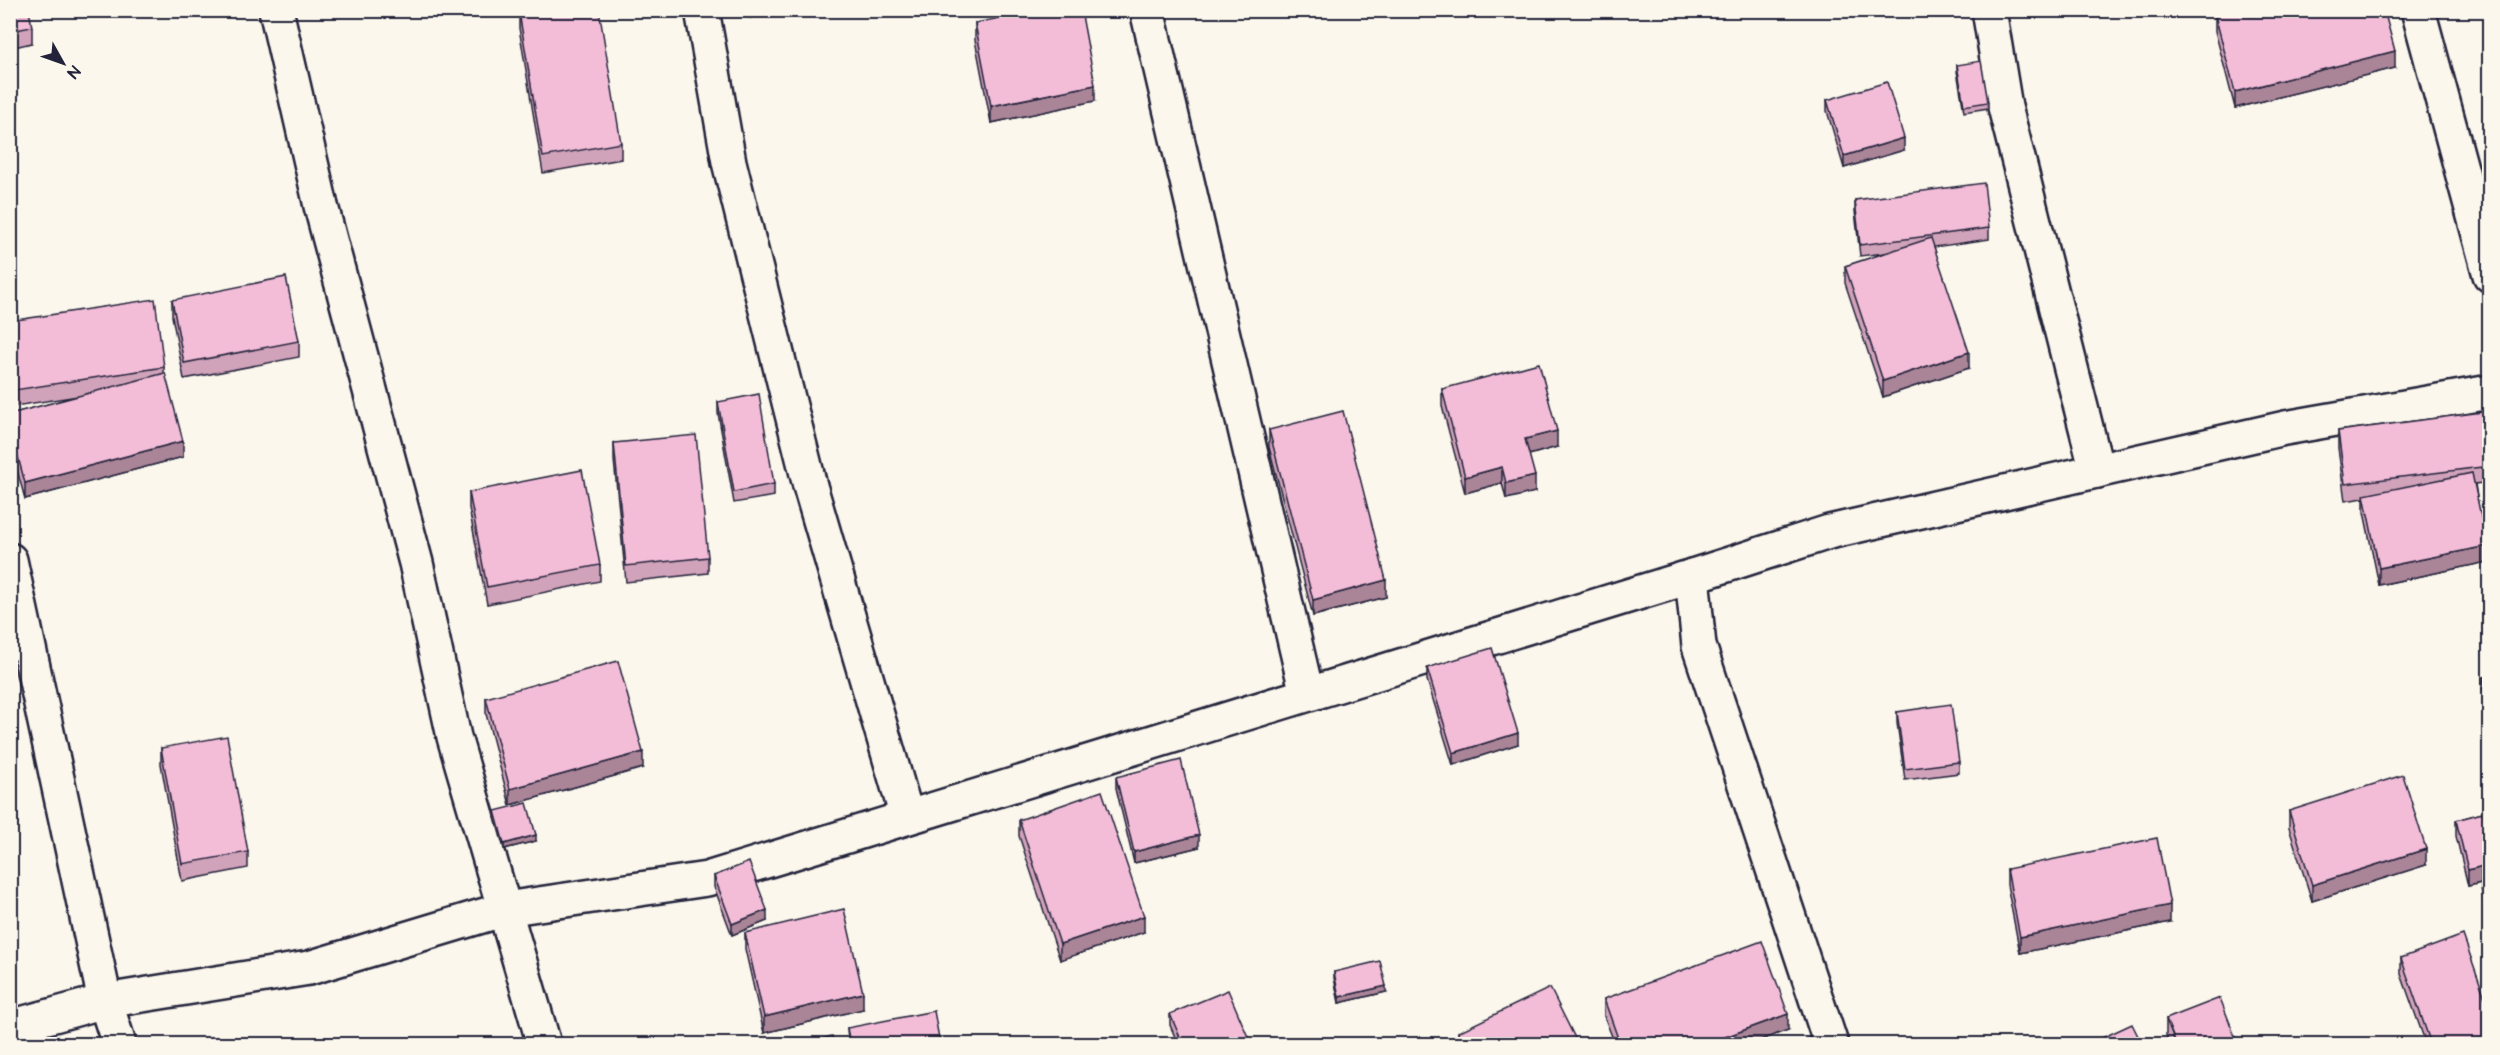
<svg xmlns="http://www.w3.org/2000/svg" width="2500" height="1055" viewBox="0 0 2500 1055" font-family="'Architects Daughter',sans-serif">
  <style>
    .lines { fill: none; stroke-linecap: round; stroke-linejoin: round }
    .minor-casing { stroke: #22223b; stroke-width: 38 }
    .minor { stroke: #fbf7ec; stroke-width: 33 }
    .wall { fill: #d1a3ba; stroke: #22223b; stroke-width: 1.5 }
    .shaded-wall { fill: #aa8497; stroke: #22223b; stroke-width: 1.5 }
    .building { fill: #f3bdd8; stroke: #22223b; stroke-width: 1.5 }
  </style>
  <rect width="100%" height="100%" fill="#fbf7ec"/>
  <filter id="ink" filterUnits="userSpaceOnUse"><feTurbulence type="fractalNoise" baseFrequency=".0167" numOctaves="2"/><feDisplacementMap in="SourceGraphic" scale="12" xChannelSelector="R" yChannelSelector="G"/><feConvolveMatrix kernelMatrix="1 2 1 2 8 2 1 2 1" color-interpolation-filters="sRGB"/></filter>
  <g filter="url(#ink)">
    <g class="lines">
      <g class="minor-casing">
        <g id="minor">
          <path d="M 276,10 L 321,206 L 416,563 L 454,737 L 544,1044"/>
          <path d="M 702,10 L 729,162 L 810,486 L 907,817"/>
          <path d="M 1147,10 L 1307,694"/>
          <path d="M 1989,10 L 2005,107 L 2097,471"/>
          <path d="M 2418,10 L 2490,275"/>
          <path d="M 10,560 L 105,1001 L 119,1044"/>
          <path d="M 1692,576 L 1699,646 L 1831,1044"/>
          <path d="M 10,1027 L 105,1001 L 309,968 L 505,909 L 707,879 L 1680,580 L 1829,532 L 2285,428 L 2490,392"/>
        </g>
      </g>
      <use href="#minor" class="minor"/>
    </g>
    <g class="wall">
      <path d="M 10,10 L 32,27 L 32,43 L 10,48 Z"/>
      <path d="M 519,12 L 621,143 L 621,159 L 543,173 L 519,28 Z"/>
      <path d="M 2215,15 L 2395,68 L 2235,108 L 2215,31 Z"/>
      <path d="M 975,23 L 1095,101 L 991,123 L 975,40 Z"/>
      <path d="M 1957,65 L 1988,102 L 1988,108 L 1964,112 L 1957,71 Z"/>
      <path d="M 1827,100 L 1904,150 L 1844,168 L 1827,111 Z"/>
      <path d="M 1855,200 L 1989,228 L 1989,239 L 1934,247 L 1969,368 L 1883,397 L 1845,283 L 1845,266 L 1885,253 L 1860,256 L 1855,211 Z"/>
      <path d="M 172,300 L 299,341 L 299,357 L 184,379 L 172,316 Z"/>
      <path d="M 10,321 L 164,367 L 164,373 L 183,457 L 25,499 L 10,444 L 10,414 L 78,396 L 15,406 L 10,374 Z"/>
      <path d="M 1442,389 L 1557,447 L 1529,455 L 1535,492 L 1506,499 L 1502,483 L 1465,493 L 1442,406 Z"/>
      <path d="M 718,402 L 774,484 L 774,496 L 734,503 L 718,413 Z"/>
      <path d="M 2490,411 L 2490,482 L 2475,484 L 2487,562 L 2379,585 L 2364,512 L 2364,498 L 2345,501 L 2338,448 L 2338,431 Z"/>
      <path d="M 1269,430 L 1386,597 L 1313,616 L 1269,447 Z"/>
      <path d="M 614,443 L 708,557 L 708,573 L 626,582 L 614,460 Z"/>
      <path d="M 469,492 L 600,565 L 600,581 L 487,604 L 469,508 Z"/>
      <path d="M 1427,668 L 1518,744 L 1453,765 L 1427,680 Z"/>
      <path d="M 2490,676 L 2490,719 L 2483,689 L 2483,677 Z"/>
      <path d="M 486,698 L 643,768 L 510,805 L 486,714 Z"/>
      <path d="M 1897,712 L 1959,762 L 1959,773 L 1905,780 L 1897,723 Z"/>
      <path d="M 161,748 L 248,852 L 248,868 L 182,881 L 161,764 Z"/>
      <path d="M 1116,777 L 1199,847 L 1134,863 L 1116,788 Z"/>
      <path d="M 495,811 L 536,841 L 504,849 L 495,817 Z"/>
      <path d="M 2289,811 L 2426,865 L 2312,901 L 2289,828 Z"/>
      <path d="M 2490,811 L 2490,934 L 2481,888 L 2481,883 L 2468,886 L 2456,836 L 2456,820 Z"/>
      <path d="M 1019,820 L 1144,932 L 1060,960 L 1019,836 Z"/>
      <path d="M 2007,869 L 2170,922 L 2020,953 L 2007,885 Z"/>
      <path d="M 714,876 L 767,921 L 732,935 L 714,887 Z"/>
      <path d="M 745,933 L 863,1009 L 764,1033 L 745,949 Z"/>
      <path d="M 2401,958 L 2490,1044 L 2426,1044 L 2401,974 Z"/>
      <path d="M 1334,972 L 1386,992 L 1339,1003 L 1334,978 Z"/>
      <path d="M 1604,999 L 1788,1030 L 1750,1044 L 1615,1044 L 1604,1016 Z"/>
      <path d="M 1170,1014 L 1251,1044 L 1178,1044 L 1170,1025 Z"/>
      <path d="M 2166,1019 L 2238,1044 L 2169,1044 L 2166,1035 Z"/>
      <path d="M 847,1028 L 940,1044 L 848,1044 Z"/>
      <path d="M 1458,1032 L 1578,1044 L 1458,1044 Z"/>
    </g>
    <g class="shaded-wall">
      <path d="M 489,10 L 507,10 L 489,16 Z"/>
      <path d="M 750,10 L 783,10 L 750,18 Z"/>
      <path d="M 2395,51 L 2395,68 L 2235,108 L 2235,92 Z"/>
      <path d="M 1095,85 L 1095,101 L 991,123 L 991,106 Z"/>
      <path d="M 1904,138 L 1904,150 L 1844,168 L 1844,156 Z"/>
      <path d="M 1969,352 L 1969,368 L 1883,397 L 1883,381 Z"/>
      <path d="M 1557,431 L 1557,447 L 1525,456 L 1525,439 Z"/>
      <path d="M 183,441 L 183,457 L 25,499 L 25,483 Z"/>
      <path d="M 1502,467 L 1502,483 L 1465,493 L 1465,477 Z"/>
      <path d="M 1535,476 L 1535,492 L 1506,499 L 1506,483 Z"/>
      <path d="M 2487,546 L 2487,562 L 2379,585 L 2379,568 Z"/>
      <path d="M 1386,580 L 1386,597 L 1313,616 L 1313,600 Z"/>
      <path d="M 1518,733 L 1518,744 L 1453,765 L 1453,753 Z"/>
      <path d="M 643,752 L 643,768 L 510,805 L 510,789 Z"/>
      <path d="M 536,835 L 536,841 L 504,849 L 504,844 Z"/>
      <path d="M 1199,835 L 1199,847 L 1134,863 L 1134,852 Z"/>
      <path d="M 2426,849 L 2426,865 L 2312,901 L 2312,885 Z"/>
      <path d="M 2490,864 L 2490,881 L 2481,872 L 2481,883 L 2468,886 L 2468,870 Z"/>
      <path d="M 2170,905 L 2170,922 L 2020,953 L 2020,937 Z"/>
      <path d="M 767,910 L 767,921 L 732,935 L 732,924 Z"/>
      <path d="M 1144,916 L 1144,932 L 1060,960 L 1060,944 Z"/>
      <path d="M 1386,986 L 1386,992 L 1339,1003 L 1339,997 Z"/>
      <path d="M 863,993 L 863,1009 L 764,1033 L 764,1017 Z"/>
      <path d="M 1788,1014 L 1788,1030 L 1750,1044 L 1706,1044 Z"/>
    </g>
    <g class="building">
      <path d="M 10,10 L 29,10 L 32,27 L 10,31 Z"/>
      <path d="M 528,10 L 599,10 L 621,143 L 543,157 L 519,12 Z"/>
      <path d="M 1040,10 L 1081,10 L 1095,85 L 991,106 L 975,23 Z"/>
      <path d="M 2232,10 L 2384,10 L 2395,51 L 2235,92 L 2215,15 Z"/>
      <path d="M 1981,61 L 1988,102 L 1964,106 L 1957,65 Z"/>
      <path d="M 1887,82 L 1904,138 L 1844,156 L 1827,100 Z"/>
      <path d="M 1984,183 L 1989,228 L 1860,245 L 1855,200 Z"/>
      <path d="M 1931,238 L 1969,352 L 1883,381 L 1845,266 Z"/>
      <path d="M 286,277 L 299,341 L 184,363 L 172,300 Z"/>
      <path d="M 155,299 L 164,367 L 15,390 L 10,358 L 10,321 Z"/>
      <path d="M 1539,363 L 1557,431 L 1525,439 L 1535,476 L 1506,483 L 1502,467 L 1465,477 L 1442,389 Z"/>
      <path d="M 165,373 L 183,441 L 25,483 L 10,427 L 10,414 Z"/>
      <path d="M 759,394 L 774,484 L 734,492 L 718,402 Z"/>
      <path d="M 1343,411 L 1386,580 L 1313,600 L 1269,430 Z"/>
      <path d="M 2490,411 L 2490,466 L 2345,484 L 2338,431 Z"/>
      <path d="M 696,435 L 708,557 L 626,566 L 614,443 Z"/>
      <path d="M 582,470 L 600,565 L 487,587 L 469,492 Z"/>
      <path d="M 2472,473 L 2487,546 L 2379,568 L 2364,495 Z"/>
      <path d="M 1492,648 L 1518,733 L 1453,753 L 1427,668 Z"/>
      <path d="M 618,661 L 643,752 L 510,789 L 486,698 Z"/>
      <path d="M 2490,676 L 2490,707 L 2483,677 Z"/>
      <path d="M 1951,704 L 1959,762 L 1905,769 L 1897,712 Z"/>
      <path d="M 227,736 L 248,852 L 182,864 L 161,748 Z"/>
      <path d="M 1181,760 L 1199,835 L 1134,852 L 1116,777 Z"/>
      <path d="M 2403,775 L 2426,849 L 2312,885 L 2289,811 Z"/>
      <path d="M 1102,791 L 1144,916 L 1060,944 L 1019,820 Z"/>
      <path d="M 527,803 L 536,835 L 504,844 L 495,811 Z"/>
      <path d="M 2490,811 L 2490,864 L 2468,870 L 2456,820 Z"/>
      <path d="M 2157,838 L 2170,905 L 2020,937 L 2007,869 Z"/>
      <path d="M 749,862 L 767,910 L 732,924 L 714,876 Z"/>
      <path d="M 2490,870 L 2490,917 L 2481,872 Z"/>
      <path d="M 844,909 L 863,993 L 764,1017 L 745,933 Z"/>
      <path d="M 2463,935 L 2490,1012 L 2490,1044 L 2431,1044 L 2401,958 Z"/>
      <path d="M 1762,941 L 1788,1014 L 1706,1044 L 1620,1044 L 1604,999 Z"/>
      <path d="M 1380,961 L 1386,986 L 1339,997 L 1334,972 Z"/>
      <path d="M 1550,988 L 1578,1044 L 1464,1044 L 1458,1032 Z"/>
      <path d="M 1228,990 L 1251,1044 L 1183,1044 L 1170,1014 Z"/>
      <path d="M 2220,998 L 2238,1044 L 2176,1044 L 2166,1019 Z"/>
      <path d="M 934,1011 L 940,1044 L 850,1044 L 847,1028 Z"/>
      <path d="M 2132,1024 L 2142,1044 L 2089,1044 Z"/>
      <path d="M 832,1036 L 835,1044 L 805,1044 Z"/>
    </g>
  </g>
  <rect width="2500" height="1055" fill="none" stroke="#fbf7ec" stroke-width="36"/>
  <rect x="18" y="18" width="2464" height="1019" fill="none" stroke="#22223b" stroke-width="2" filter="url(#ink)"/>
  <g transform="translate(63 63) rotate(130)" stroke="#fbf7ec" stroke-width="4.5" paint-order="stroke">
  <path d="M0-4.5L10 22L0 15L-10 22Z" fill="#22223b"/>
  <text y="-9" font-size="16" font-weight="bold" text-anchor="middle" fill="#22223b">N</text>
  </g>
</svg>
